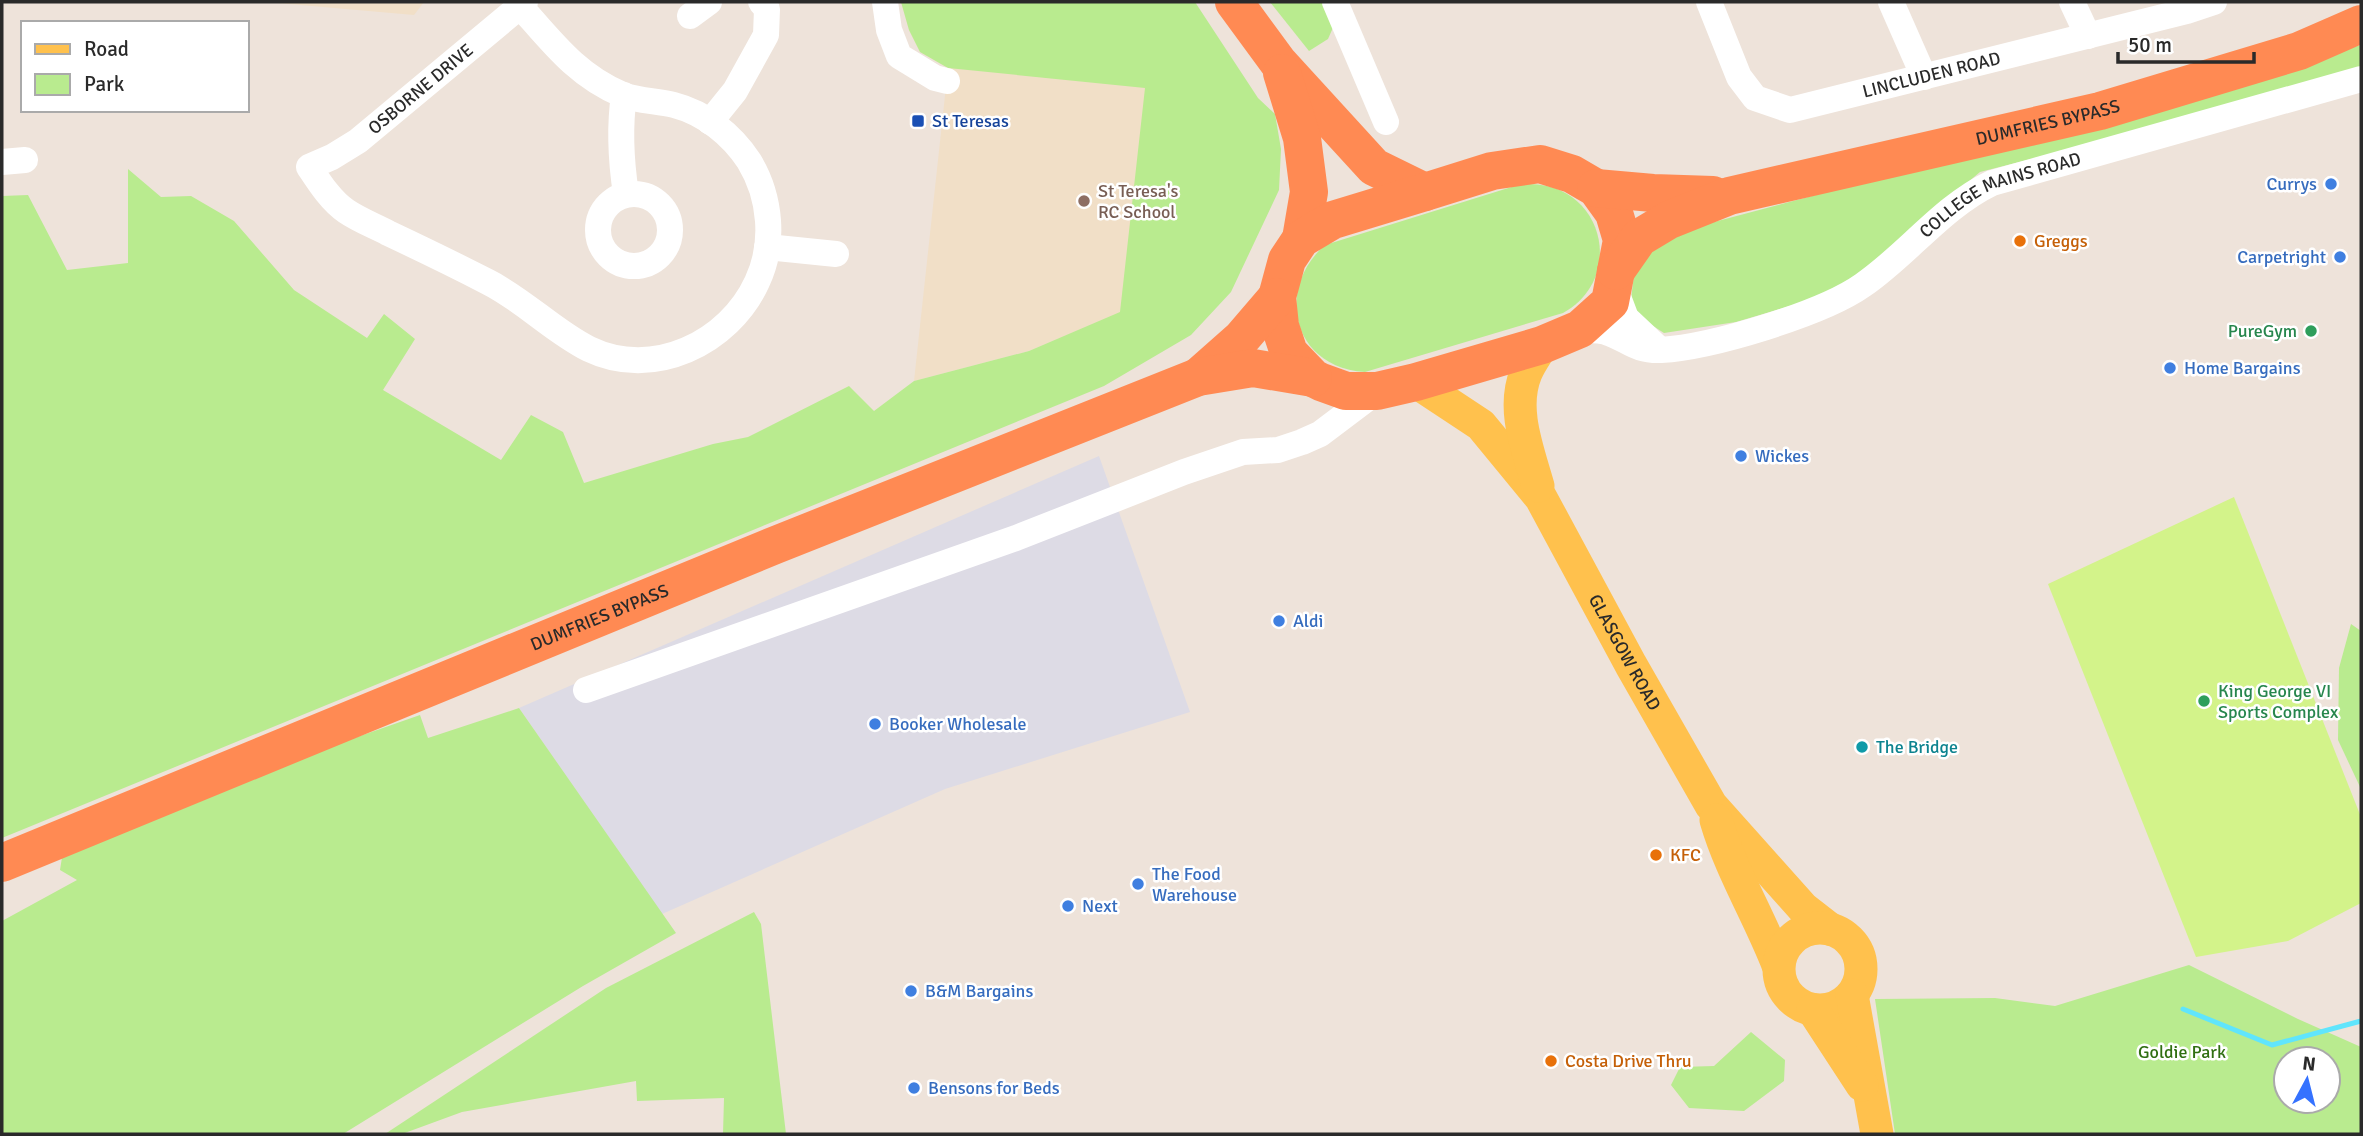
<svg xmlns="http://www.w3.org/2000/svg" width="2363" height="1136" viewBox="0 0 2363 1136" font-family="Signika,sans-serif">
  <style>
    .industrial { fill: #dddbe5 }
    .education { fill: #f1dfc7 }
    .green { fill: #b9eb8f; fill-rule: evenodd }
    .pitch { fill: #d3f38a }
    .lines { fill: none; stroke-linecap: round; stroke-linejoin: round }
    .stream { stroke: #60e5fc; stroke-width: 5 }
    .minor { stroke: #fff; stroke-width: 26 }
    .major { stroke: #ffc14d; stroke-width: 33 }
    .highway { stroke: #ff8a53; stroke-width: 38 }
    .transit-dot { fill: #1a4fb4; stroke: #fff; stroke-width: 2.5 }
    .shop-dot { fill: #3f7fe0; stroke: #fff; stroke-width: 2.5 }
    .education-dot { fill: #8d6e63; stroke: #fff; stroke-width: 2.5 }
    .food-dot { fill: #e8710a; stroke: #fff; stroke-width: 2.5 }
    .leisure-dot { fill: #2e9e5b; stroke: #fff; stroke-width: 2.5 }
    .culture-dot { fill: #0f9aa8; stroke: #fff; stroke-width: 2.5 }
    .labels { text-anchor: middle; stroke-width: 5; stroke-linejoin: round; paint-order: stroke }
    .street-label { font-size: 18px; fill: #2a2a2a; stroke: #fff }
    .transit-label { font-size: 18px; fill: #164399; stroke: #fff; text-anchor: start }
    .shop-label { font-size: 18px; fill: #366cbe; stroke: #fff; text-anchor: start }
    .education-label { font-size: 18px; fill: #785e54; stroke: #fff; text-anchor: start }
    .food-label { font-size: 18px; fill: #c56008; stroke: #fff; text-anchor: start }
    .leisure-label { font-size: 18px; fill: #27864d; stroke: #fff; text-anchor: end }
    .culture-label { font-size: 18px; fill: #0d838f; stroke: #fff; text-anchor: start }
    .park-label { font-size: 18px; fill: #306f12; stroke: #fff }
  </style>
  <rect width="100%" height="100%" fill="#eee3da"/>
  <path class="industrial" d="M 1099,456 L 1190,712 L 945,789 L 662,914 L 519,708 Z"/>
  <g class="education">
    <path d="M 266,2 L 424,2 L 414,15 Z"/>
    <path d="M 901,2 L 1162,2 L 1136,306 L 1029,351 L 914,381 L 948,68 L 920,52 L 909,30 Z"/>
  </g>
  <g class="green">
    <path d="M 901,2 L 1195,2 L 1258,98 L 1275,114 L 1281,149 L 1279,190 L 1231,292 L 1191,335 L 1104,386 L 2,838 L 2,196 L 28,195 L 67,270 L 128,263 L 128,169 L 161,197 L 191,196 L 234,221 L 294,290 L 367,338 L 384,314 L 415,339 L 383,390 L 501,460 L 531,415 L 563,432 L 584,483 L 713,444 L 748,437 L 849,386 L 874,411 L 914,381 L 1029,351 L 1120,312 L 1145,88 L 948,68 L 920,52 L 909,30 Z"/>
    <path d="M 1270,2 L 1325,2 L 1335,23 L 1328,39 L 1309,51 Z"/>
    <path d="M 2361,45 L 2361,67 L 2128,134 L 1980,172 L 1852,280 L 1814,299 L 1736,322 L 1664,333 L 1639,317 L 1631,299 L 1635,267 L 1655,246 L 1680,231 L 1925,166 Z"/>
    <path d="M 1530,184 C 1604,185 1626,278 1563,313 L 1365,372 C 1293,368 1274,290 1325,245 L 1518,185 Z"/>
    <path d="M 2351,624 L 2361,631 L 2361,789 L 2338,740 L 2339,668 Z"/>
    <path d="M 519,708 L 676,933 L 583,986 L 343,1134 L 2,1134 L 2,921 L 77,880 L 60,870 L 63,851 L 280,764 L 420,715 L 428,738 Z"/>
    <path d="M 754,912 L 761,924 L 786,1134 L 723,1134 L 724,1098 L 637,1101 L 636,1081 L 462,1112 L 402,1134 L 385,1134 L 606,988 Z"/>
    <path d="M 2189,965 L 2298,1019 L 2361,1047 L 2361,1134 L 1895,1134 L 1875,999 L 1995,998 L 2055,1006 ZM 2328,1059 L 2328,1101 L 2286,1101 L 2286,1059 Z"/>
    <path d="M 1751,1032 L 1785,1060 L 1784,1081 L 1744,1111 L 1689,1108 L 1671,1085 L 1680,1067 L 1714,1066 Z"/>
  </g>
  <path class="pitch" d="M 2234,497 L 2361,817 L 2361,903 L 2288,941 L 2196,957 L 2048,584 Z"/>
  <g class="lines">
    <path class="stream" d="M 2183,1009 L 2272,1045 L 2361,1021"/>
    <g class="minor">
      <path d="M 885,2 L 889,30 L 899,56 L 935,78 L 947,81"/>
      <path d="M 1335,2 L 1386,122"/>
      <path id="s1" d="M 1709,2 L 1739,77 L 1755,98 L 1790,110 L 2187,11 L 2214,2"/>
      <path d="M 1891,2 L 1924,77"/>
      <path d="M 2072,2 L 2088,36"/>
      <path id="s2" d="M 520,6 C 552,42 577,76 623,95 C 638,101 658,101 674,105 C 705,113 732,135 749,161 C 771,197 775,244 757,282 C 729,343 653,380 589,349 C 553,331 524,300 488,282 C 455,265 422,249 388,233 C 375,226 359,220 346,211 C 331,201 319,182 309,167 L 332,157 L 358,141 L 525,2"/>
      <path d="M 690,16 L 709,2"/>
      <path d="M 624,95 C 619,129 621,161 626,194"/>
      <path d="M 710,122 L 735,91 L 766,35 L 767,9 L 761,2"/>
      <path d="M 2,162 L 25,160"/>
      <circle cx="634" cy="230" r="36"/>
      <path d="M 767,247 L 836,254"/>
      <path d="M 1614,286 L 1626,318 L 1659,349"/>
      <path id="s3" d="M 1580,329 C 1588,330 1598,330 1606,332 C 1628,339 1634,351 1661,350 C 1711,347 1822,314 1863,285 C 1908,254 1942,207 1992,183 L 2361,79"/>
      <path d="M 586,690 L 1016,538 L 1184,472 L 1243,452 L 1278,450 L 1302,442 L 1320,434 L 1377,391"/>
    </g>
    <g class="major">
      <path id="s4" d="M 1416,382 L 1481,425 L 1541,498 L 1631,665 L 1711,805 L 1803,908 L 1830,929"/>
      <path d="M 1538,486 C 1528,450 1511,409 1526,373 C 1530,363 1537,354 1542,345"/>
      <path d="M 1716,820 C 1731,871 1759,916 1778,965"/>
      <circle cx="1820" cy="969" r="41"/>
      <path d="M 1852,995 L 1877,1134"/>
      <path d="M 1813,1010 L 1862,1085"/>
    </g>
    <g class="highway">
      <path d="M 1234,2 L 1278,62 L 1374,167 L 1425,192"/>
      <path d="M 1282,73 L 1302,138 L 1309,192 L 1301,239"/>
      <path d="M 1540,164 L 1572,174 L 1596,188 L 1614,213 L 1622,240 L 1610,302 L 1580,329 L 1542,345 L 1416,382 L 1377,391 L 1346,391 L 1321,382 L 1313,378 L 1289,353 L 1280,326 L 1277,297 L 1287,260 L 1301,239 L 1333,220 L 1425,192 L 1492,171 Z"/>
      <path d="M 1596,188 L 1653,193 L 1713,195"/>
      <path id="s5" d="M 1616,271 L 1639,238 L 1669,220 L 1729,196 L 2100,111 L 2299,51 L 2361,24"/>
      <path d="M 1198,377 L 1241,339 L 1277,297"/>
      <path id="s6" d="M 2,863 L 773,546 L 1198,377 L 1253,368 L 1313,378"/>
    </g>
  </g>
  <rect class="transit-dot" x="911" y="114" width="14" height="14" rx="3.5"/>
  <g class="shop-dot">
    <circle cx="2331" cy="184" r="7"/>
    <circle cx="2340" cy="257" r="7"/>
    <circle cx="2170" cy="368" r="7"/>
    <circle cx="1741" cy="456" r="7"/>
    <circle cx="1279" cy="621" r="7"/>
    <circle cx="875" cy="724" r="7"/>
    <circle cx="1138" cy="884" r="7"/>
    <circle cx="1068" cy="906" r="7"/>
    <circle cx="911" cy="991" r="7"/>
    <circle cx="914" cy="1088" r="7"/>
  </g>
  <circle class="education-dot" cx="1084" cy="201" r="7"/>
  <g class="food-dot">
    <circle cx="2020" cy="241" r="7"/>
    <circle cx="1656" cy="855" r="7"/>
    <circle cx="1551" cy="1061" r="7"/>
  </g>
  <g class="leisure-dot">
    <circle cx="2311" cy="331" r="7"/>
    <circle cx="2204" cy="701" r="7"/>
  </g>
  <circle class="culture-dot" cx="1862" cy="747" r="7"/>
  <g class="labels">
    <g class="street-label">
      <text dy="6" stroke="none"><textPath href="#s1" startOffset="290">LINCLUDEN ROAD</textPath></text>
      <text dy="6" stroke="none"><textPath href="#s2" startOffset="1087">OSBORNE DRIVE</textPath></text>
      <text dy="6" stroke="none"><textPath href="#s5" startOffset="467">DUMFRIES BYPASS</textPath></text>
      <text dy="6" stroke="none"><textPath href="#s3" startOffset="466">COLLEGE MAINS ROAD</textPath></text>
      <text dy="6" stroke="none"><textPath href="#s6" startOffset="646">DUMFRIES BYPASS</textPath></text>
      <text dy="6" stroke="none"><textPath href="#s4" startOffset="348">GLASGOW ROAD</textPath></text>
    </g>
    <g class="transit-label">
      <text x="932" y="127">St Teresas</text>
    </g>
    <g class="shop-label">
      <text x="2317" y="190" text-anchor="end">Currys</text>
      <text x="2326" y="263" text-anchor="end">Carpetright</text>
      <text x="2184" y="374">Home Bargains</text>
      <text x="1755" y="462">Wickes</text>
      <text x="1293" y="627">Aldi</text>
      <text x="889" y="730">Booker Wholesale</text>
      <text x="1152" y="880">The Food<tspan x="1152" dy="21">Warehouse</tspan></text>
      <text x="1082" y="912">Next</text>
      <text x="925" y="997">B&amp;M Bargains</text>
      <text x="928" y="1094">Bensons for Beds</text>
    </g>
    <g class="education-label">
      <text x="1098" y="197">St Teresa's<tspan x="1098" dy="21">RC School</tspan></text>
    </g>
    <g class="food-label">
      <text x="2034" y="247">Greggs</text>
      <text x="1670" y="861">KFC</text>
      <text x="1565" y="1067">Costa Drive Thru</text>
    </g>
    <g class="leisure-label">
      <text x="2297" y="337">PureGym</text>
      <text x="2218" y="697" text-anchor="start">King George VI<tspan x="2218" dy="21">Sports Complex</tspan></text>
    </g>
    <g class="culture-label">
      <text x="1876" y="753">The Bridge</text>
    </g>
    <g class="park-label">
      <text x="2182" y="1058">Goldie Park</text>
    </g>
  </g>
  <rect width="2363" height="1136" fill="none" stroke="#2a2a2a" stroke-width="7"/>
  <rect x="21" y="21" width="228" height="91" fill="#ffffff" stroke="#aaaaaa" stroke-width="2"/>
  <rect x="35" y="44" width="35" height="10" fill="#ffc14d" stroke="#aaaaaa" stroke-width="2"/>
  <text x="84" y="56" font-size="21" fill="#2a2a2a">Road</text>
  <rect x="35" y="74" width="35" height="21" fill="#b9eb8f" stroke="#aaaaaa" stroke-width="2"/>
  <text x="84" y="91" font-size="21" fill="#2a2a2a">Park</text>
  <g transform="translate(2307 1080) rotate(7)"><circle r="33" fill="#ffffff" stroke="#aaaaaa" stroke-width="2"/>
  <path d="M0-5L12 26L0 18L-12 26Z" fill="#3572ff"/>
  <text y="-10" font-size="19" font-weight="bold" text-anchor="middle" fill="#2a2a2a">N</text>
  </g>
  <path d="M2118 52v10h136v-10" fill="none" stroke="#2a2a2a" stroke-width="3.5"/>
  <text x="2128" y="52" font-size="21" fill="#2a2a2a" stroke="#ffffff" stroke-width="5" paint-order="stroke">50 m</text>
</svg>
